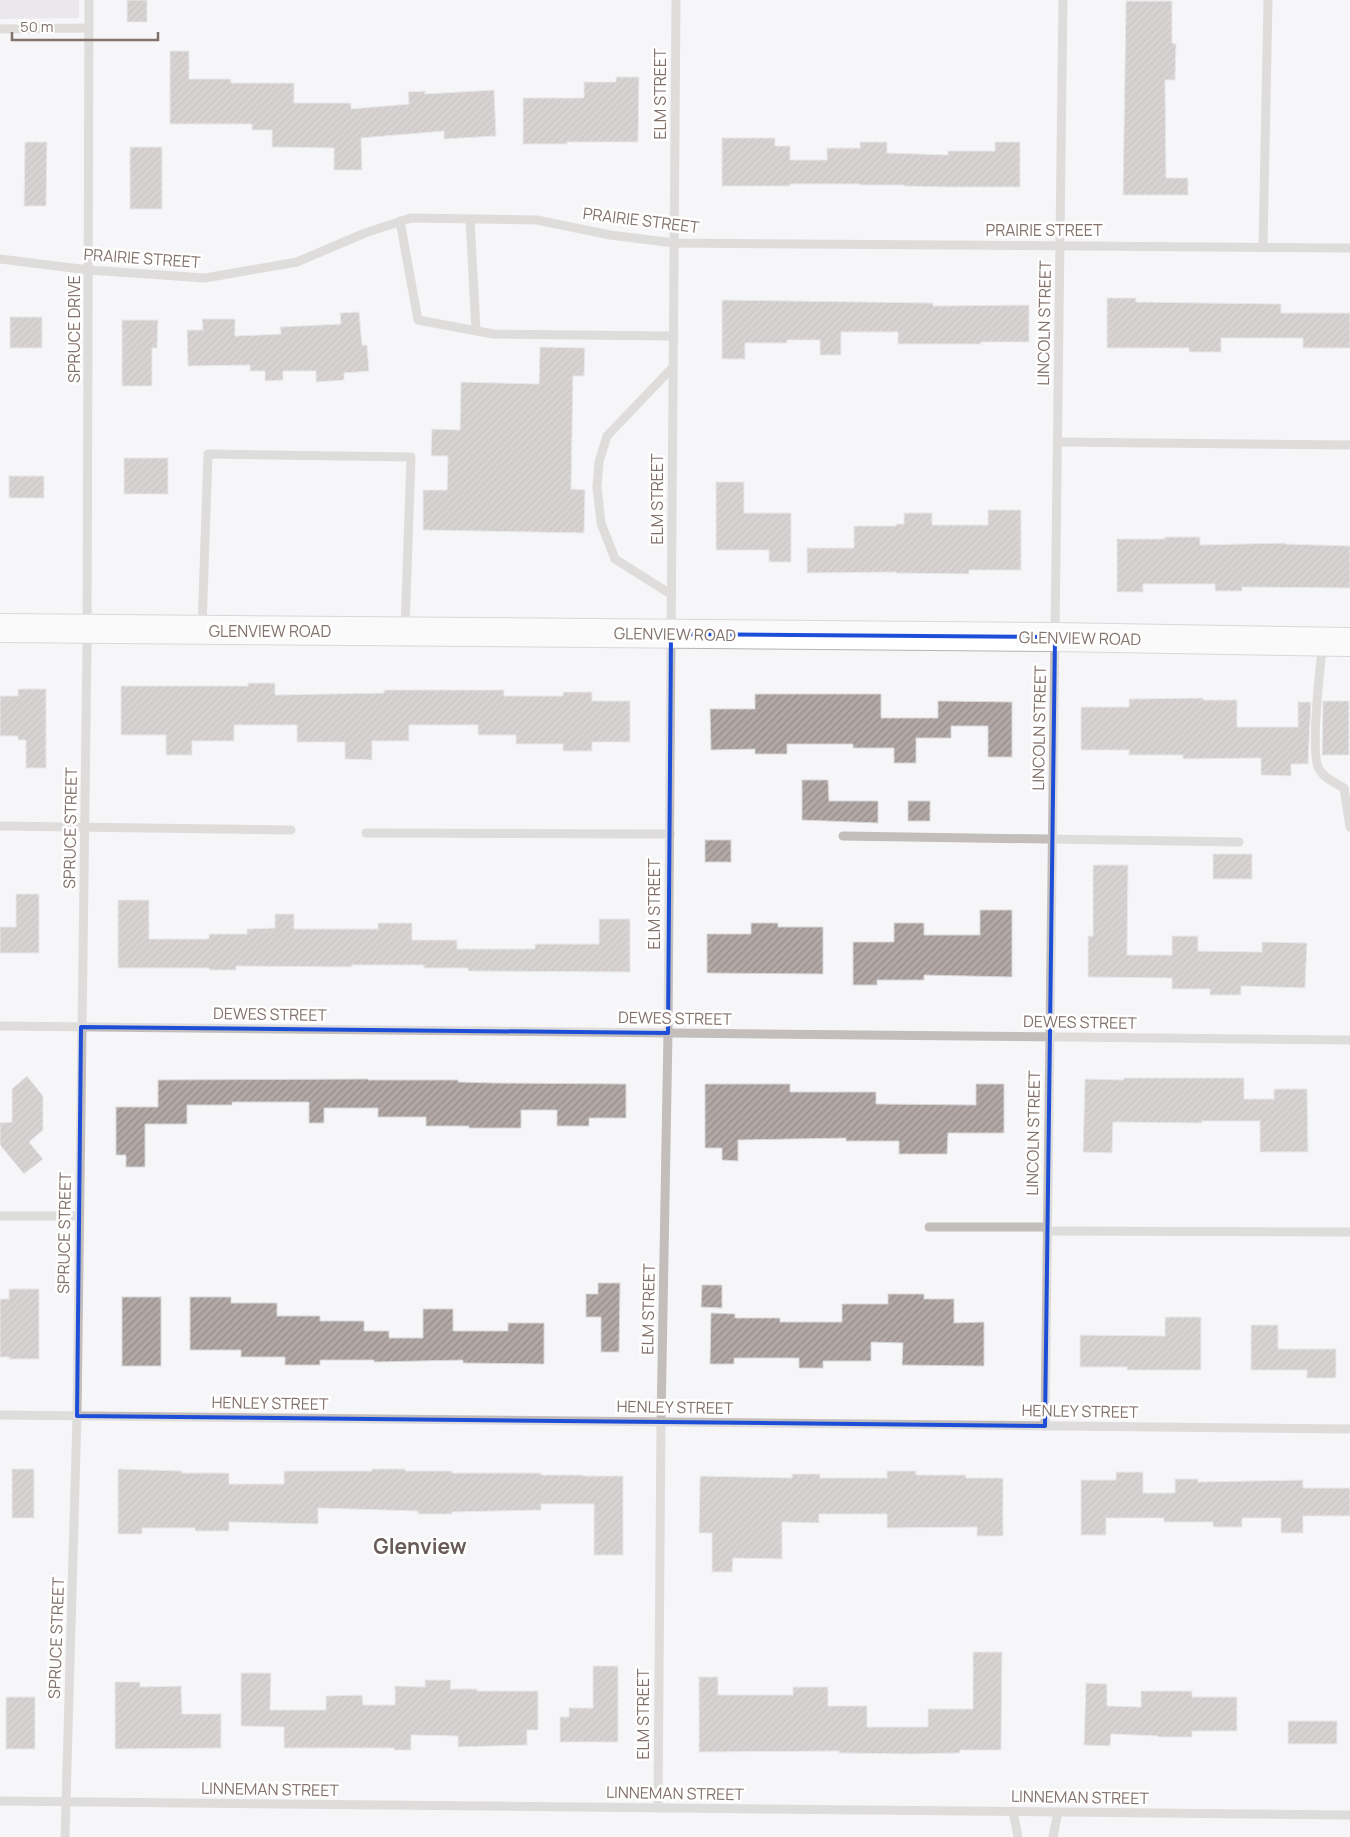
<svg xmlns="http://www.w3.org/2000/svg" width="1350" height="1837" viewBox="0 0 1350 1837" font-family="Manrope,sans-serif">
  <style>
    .green { fill: #dbd8de }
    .building { fill: url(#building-hatch); stroke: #d8d8da }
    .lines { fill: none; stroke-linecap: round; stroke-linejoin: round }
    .major-casing { stroke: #b8b2b0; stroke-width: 30 }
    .minor { stroke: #c3bdbb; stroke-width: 9 }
    .major { stroke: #fff; stroke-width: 28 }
    .marked { fill: none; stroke: #1d4ed8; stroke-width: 4; stroke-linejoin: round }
    .labels { text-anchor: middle; stroke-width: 5; stroke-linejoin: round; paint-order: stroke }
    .street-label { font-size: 16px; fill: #83716b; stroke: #fff }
    .district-label { font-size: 21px; font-weight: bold; fill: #695c58; stroke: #fff }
  </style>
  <defs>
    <pattern id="building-hatch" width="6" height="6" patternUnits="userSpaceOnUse" patternTransform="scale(1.25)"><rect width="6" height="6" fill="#b2a8a6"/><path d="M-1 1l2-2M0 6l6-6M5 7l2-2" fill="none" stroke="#968d8b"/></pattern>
  </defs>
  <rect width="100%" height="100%" fill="#f6f6f8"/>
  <path class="green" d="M 0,0 L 79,0 L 79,18 L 0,19 Z"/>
  <g class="building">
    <rect x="127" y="0" width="20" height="22"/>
    <path d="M 1126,1 L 1172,1 L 1172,43 L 1176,44 L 1175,80 L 1165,80 L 1166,178 L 1188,178 L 1188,195 L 1123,195 Z"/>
    <path d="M 170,51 L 189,51 L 189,79 L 231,79 L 231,83 L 294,83 L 294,103 L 351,103 L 351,109 L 409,104 L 408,92 L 425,91 L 425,94 L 494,90 L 496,136 L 444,139 L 444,131 L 361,138 L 362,170 L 334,170 L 334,148 L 272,147 L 272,130 L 252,130 L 252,124 L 170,124 Z"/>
    <path d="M 616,77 L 639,77 L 638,142 L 567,142 L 567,144 L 523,144 L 523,98 L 584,98 L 584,82 L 616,82 Z"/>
    <path d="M 722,138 L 775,138 L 775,146 L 790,146 L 790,160 L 827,160 L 827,148 L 860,148 L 860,142 L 887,142 L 887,153 L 948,155 L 948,151 L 995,151 L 995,142 L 1020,142 L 1020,187 L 946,187 L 904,186 L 904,185 L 860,185 L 860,184 L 790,184 L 790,186 L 722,186 Z"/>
    <path d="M 25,142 L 47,142 L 46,206 L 24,206 Z"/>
    <rect x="130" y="147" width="32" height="62"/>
    <path d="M 1107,298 L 1136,298 L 1136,302 L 1281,304 L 1281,313 L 1350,313 L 1350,348 L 1303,348 L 1303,338 L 1221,338 L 1221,352 L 1189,352 L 1189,348 L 1107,348 Z"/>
    <path d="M 722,300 L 933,303 L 933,306 L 1029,305 L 1029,342 L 981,342 L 981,344 L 898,344 L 898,332 L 841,332 L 841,355 L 820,355 L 820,340 L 787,340 L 787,343 L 745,343 L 745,359 L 722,359 Z"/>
    <path d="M 359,312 L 362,345 L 367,345 L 369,371 L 344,373 L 344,380 L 316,382 L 316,371 L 283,371 L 283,380 L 265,381 L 265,371 L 250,371 L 250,365 L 188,366 L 187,330 L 203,330 L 202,319 L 235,319 L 235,336 L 281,334 L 280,327 L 341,324 L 340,313 Z"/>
    <rect x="10" y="317" width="32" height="31"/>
    <path d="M 122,320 L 158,320 L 157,348 L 152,348 L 152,386 L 122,386 Z"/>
    <path d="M 540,347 L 585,348 L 584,376 L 573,376 L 571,489 L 585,490 L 584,533 L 423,530 L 423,490 L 447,490 L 448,456 L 431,456 L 432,429 L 460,430 L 461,382 L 539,384 Z"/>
    <rect x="124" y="458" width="44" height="36"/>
    <rect x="9" y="476" width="35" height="22"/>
    <path d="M 716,482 L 744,482 L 744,513 L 791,513 L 791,562 L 769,562 L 769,550 L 716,550 Z"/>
    <path d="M 988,510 L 1021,510 L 1021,570 L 969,570 L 969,574 L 896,573 L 896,572 L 807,573 L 807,548 L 854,548 L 854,526 L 896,526 L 896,524 L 904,524 L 904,513 L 932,513 L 932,525 L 988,525 Z"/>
    <path d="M 1165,537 L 1200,537 L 1200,545 L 1285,543 L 1285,544 L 1350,546 L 1350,588 L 1242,587 L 1242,591 L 1215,591 L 1215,584 L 1143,584 L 1143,592 L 1117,592 L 1117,539 L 1165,539 Z"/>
    <path d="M 248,683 L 275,683 L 275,695 L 384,693 L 384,690 L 504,690 L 504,696 L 563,696 L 563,692 L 592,692 L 592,701 L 630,701 L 630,742 L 592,742 L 592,751 L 563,751 L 563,744 L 516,744 L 516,735 L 478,735 L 478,725 L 409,725 L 409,741 L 372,741 L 372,760 L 345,759 L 345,742 L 297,742 L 297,725 L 234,725 L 234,741 L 192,741 L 192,755 L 166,755 L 166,735 L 121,735 L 121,686 L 248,686 Z"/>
    <path d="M 18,689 L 46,689 L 46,768 L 26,768 L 26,740 L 18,740 L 18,736 L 0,736 L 0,696 L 18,696 Z"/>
    <path d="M 755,694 L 881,694 L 881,718 L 938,718 L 938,701 L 1012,702 L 1012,757 L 988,757 L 988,726 L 951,726 L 951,738 L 916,738 L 916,763 L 894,763 L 894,748 L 853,748 L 853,744 L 787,744 L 787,754 L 755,754 L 755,749 L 711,750 L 710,709 L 755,709 Z"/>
    <path d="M 1203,698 L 1203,700 L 1237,700 L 1237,727 L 1298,727 L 1298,702 L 1311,702 L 1308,764 L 1291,764 L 1291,776 L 1261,775 L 1261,758 L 1183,759 L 1183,755 L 1129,755 L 1129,750 L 1081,750 L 1081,707 L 1129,707 L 1129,699 Z"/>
    <path d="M 1323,701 L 1349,701 L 1349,755 L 1322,755 Z"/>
    <path d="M 802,780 L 828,780 L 829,801 L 878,801 L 878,823 L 802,820 Z"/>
    <rect x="908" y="801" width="22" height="20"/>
    <rect x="705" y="840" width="26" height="22"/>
    <rect x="1213" y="854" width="39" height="25"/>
    <path d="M 1093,865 L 1128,865 L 1127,955 L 1172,955 L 1172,936 L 1198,936 L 1198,951 L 1262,952 L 1262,942 L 1307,943 L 1305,988 L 1241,986 L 1241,995 L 1210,995 L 1210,989 L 1172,989 L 1172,978 L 1088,977 L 1088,936 L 1093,936 Z"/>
    <path d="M 16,894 L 39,894 L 39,953 L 0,953 L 0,927 L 16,927 Z"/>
    <path d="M 118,900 L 149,900 L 149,939 L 209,939 L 209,934 L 247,934 L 247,929 L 275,928 L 275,914 L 294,914 L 294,929 L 378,929 L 378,923 L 412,923 L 412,940 L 457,940 L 457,949 L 535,949 L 535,944 L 599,944 L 599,919 L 630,919 L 630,972 L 468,971 L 468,968 L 424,968 L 424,965 L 352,965 L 352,967 L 236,966 L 236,970 L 209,970 L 209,968 L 118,968 Z"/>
    <path d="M 980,910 L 1012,910 L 1012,977 L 924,975 L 924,980 L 877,980 L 877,985 L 853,985 L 853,942 L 894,942 L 894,923 L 924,923 L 924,935 L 980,935 Z"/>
    <path d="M 751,923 L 778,923 L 778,927 L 823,927 L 823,974 L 707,973 L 707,934 L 751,934 Z"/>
    <path d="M 27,1076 L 43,1096 L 43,1130 L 29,1142 L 43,1159 L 24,1174 L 0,1145 L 0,1123 L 12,1122 L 12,1089 Z"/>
    <path d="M 1124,1078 L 1244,1078 L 1244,1099 L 1274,1099 L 1274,1089 L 1307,1089 L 1308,1152 L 1260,1152 L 1260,1121 L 1202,1121 L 1202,1123 L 1113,1122 L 1112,1153 L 1083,1152 L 1085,1079 L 1124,1080 Z"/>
    <path d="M 368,1079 L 368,1080 L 458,1080 L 458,1082 L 492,1083 L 626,1084 L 626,1118 L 589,1118 L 589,1126 L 557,1126 L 557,1110 L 521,1110 L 521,1128 L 469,1128 L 469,1126 L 426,1126 L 426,1117 L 378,1117 L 378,1108 L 324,1108 L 324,1123 L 309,1123 L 309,1102 L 232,1102 L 232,1105 L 187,1105 L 187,1124 L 145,1124 L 145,1167 L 126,1167 L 126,1155 L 116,1155 L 116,1107 L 158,1107 L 158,1080 Z"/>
    <path d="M 705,1084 L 790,1084 L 790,1092 L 876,1092 L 876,1104 L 976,1105 L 976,1084 L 1004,1084 L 1004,1133 L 948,1133 L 947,1154 L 899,1154 L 899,1141 L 846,1141 L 846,1138 L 738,1140 L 738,1161 L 722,1160 L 722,1148 L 705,1148 Z"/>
    <path d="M 598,1283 L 620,1283 L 619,1352 L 601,1352 L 601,1317 L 586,1317 L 586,1294 L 598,1294 Z"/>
    <path d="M 702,1285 L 722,1285 L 722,1308 L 701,1307 Z"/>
    <path d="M 9,1289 L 39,1289 L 39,1359 L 9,1359 L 9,1357 L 0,1357 L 0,1299 L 9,1299 Z"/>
    <path d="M 888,1294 L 924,1294 L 924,1299 L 954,1299 L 954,1323 L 984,1322 L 984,1366 L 902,1365 L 903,1343 L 871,1342 L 871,1361 L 823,1361 L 823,1368 L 799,1368 L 799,1358 L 734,1358 L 734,1364 L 710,1364 L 711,1313 L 735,1314 L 735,1318 L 780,1318 L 780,1322 L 842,1322 L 842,1304 L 888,1304 Z"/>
    <rect x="122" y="1297" width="39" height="69"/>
    <path d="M 190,1297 L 231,1297 L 231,1303 L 277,1303 L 277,1316 L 320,1316 L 320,1321 L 364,1321 L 364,1331 L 389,1331 L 389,1338 L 423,1338 L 423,1309 L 453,1309 L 453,1331 L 508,1331 L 508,1323 L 544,1323 L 544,1364 L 463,1363 L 463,1360 L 374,1362 L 374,1360 L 320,1360 L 320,1365 L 285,1365 L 285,1357 L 241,1357 L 241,1350 L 190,1350 Z"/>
    <path d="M 1165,1317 L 1201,1317 L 1201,1370 L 1127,1370 L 1127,1367 L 1080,1367 L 1080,1335 L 1165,1336 Z"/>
    <path d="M 1251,1325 L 1278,1325 L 1278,1349 L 1336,1349 L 1336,1378 L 1307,1378 L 1307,1370 L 1251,1370 Z"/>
    <rect x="12" y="1469" width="22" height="49"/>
    <path d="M 118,1469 L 182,1471 L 182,1473 L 229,1473 L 229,1484 L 284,1484 L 284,1471 L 372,1471 L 372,1469 L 405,1469 L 405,1471 L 452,1471 L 452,1473 L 541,1473 L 541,1475 L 583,1475 L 583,1476 L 623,1476 L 623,1555 L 594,1555 L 594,1504 L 541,1504 L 541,1510 L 452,1512 L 452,1514 L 418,1514 L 418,1511 L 318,1508 L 318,1524 L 229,1522 L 229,1531 L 195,1531 L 195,1528 L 142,1528 L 142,1534 L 118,1534 Z"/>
    <path d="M 887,1471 L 916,1471 L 916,1475 L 966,1475 L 966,1478 L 1003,1478 L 1003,1536 L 977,1536 L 977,1527 L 887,1528 L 887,1514 L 819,1514 L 819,1523 L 782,1522 L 782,1559 L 733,1558 L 732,1572 L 712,1572 L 712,1533 L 699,1533 L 700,1476 L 792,1478 L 792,1474 L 820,1474 L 820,1478 L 887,1478 Z"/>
    <path d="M 1116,1472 L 1143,1472 L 1143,1493 L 1175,1493 L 1175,1479 L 1198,1479 L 1198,1482 L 1303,1480 L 1303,1488 L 1350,1488 L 1350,1516 L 1303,1516 L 1303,1533 L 1281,1533 L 1281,1518 L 1242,1518 L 1242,1527 L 1213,1527 L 1213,1522 L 1164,1522 L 1164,1518 L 1106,1518 L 1106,1535 L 1081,1535 L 1081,1480 L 1116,1480 Z"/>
    <path d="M 973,1652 L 1002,1652 L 1001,1750 L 960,1750 L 960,1753 L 911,1754 L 839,1753 L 839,1751 L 699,1752 L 699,1677 L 718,1677 L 718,1695 L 793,1695 L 793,1687 L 828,1687 L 828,1706 L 867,1706 L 867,1727 L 928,1727 L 928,1709 L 973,1709 Z"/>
    <path d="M 593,1666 L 618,1666 L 618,1742 L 560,1742 L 560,1717 L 569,1717 L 569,1708 L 593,1708 Z"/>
    <path d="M 241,1673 L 271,1673 L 270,1710 L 326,1710 L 326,1696 L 362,1695 L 363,1705 L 395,1705 L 395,1686 L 425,1687 L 425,1680 L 451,1680 L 450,1689 L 477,1689 L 477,1691 L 538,1691 L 538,1730 L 527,1730 L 527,1745 L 458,1747 L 458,1736 L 411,1735 L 411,1750 L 394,1750 L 394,1748 L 284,1748 L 284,1727 L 241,1726 Z"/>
    <path d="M 115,1682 L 140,1682 L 140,1687 L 181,1686 L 182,1714 L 221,1714 L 221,1748 L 115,1749 Z"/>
    <path d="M 1086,1683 L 1107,1684 L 1107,1706 L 1141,1707 L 1141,1691 L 1192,1691 L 1192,1697 L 1237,1697 L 1237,1731 L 1192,1731 L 1192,1737 L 1158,1737 L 1158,1736 L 1111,1734 L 1110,1746 L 1084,1745 Z"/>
    <rect x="6" y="1697" width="29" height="52"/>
    <rect x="1288" y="1721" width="49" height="23"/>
  </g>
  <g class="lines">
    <g class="major-casing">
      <path id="major" d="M 0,628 L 1055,637 L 1350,642"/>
    </g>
    <g class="minor">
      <path d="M 0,29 L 89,28"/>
      <path d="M 470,219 L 476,331"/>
      <path d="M 400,221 L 418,320 L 493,334 L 673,336"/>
      <path d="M 1263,247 L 1268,0"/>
      <path d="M 0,259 L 89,270 L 205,278 L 297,262 L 365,233 L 411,218 L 537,220 L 610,235 L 674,243 L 1350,248"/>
      <path d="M 1058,442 L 1350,445"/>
      <path d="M 672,595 L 615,559 L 601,523 L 597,487 L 599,462 L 607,436 L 673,367"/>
      <path d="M 202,628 L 208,454 L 411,457 L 405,629"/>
      <path d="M 1323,645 C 1320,665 1310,755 1319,769 C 1324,778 1335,783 1344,788 L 1350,827"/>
      <path d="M 0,826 L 291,830"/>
      <path d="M 366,833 L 670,834"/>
      <path d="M 843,836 L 1239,842"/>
      <path d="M 0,1026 L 1350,1040"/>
      <path d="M 0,1216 L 79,1216"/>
      <path d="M 929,1227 L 1047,1227"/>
      <path d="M 1047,1231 L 1350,1232"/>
      <path d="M 0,1415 L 1350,1429"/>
      <path d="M 1045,1426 L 1063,0"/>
      <path d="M 0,1801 L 1350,1815"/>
      <path d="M 658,1808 L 661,1422 L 668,1033 L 676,0"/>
      <path d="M 1013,1811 L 1018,1837"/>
      <path d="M 65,1837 L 77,1416 L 87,648 L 89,0"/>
      <path d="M 1053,1837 L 1058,1812"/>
    </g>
    <use href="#major" class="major"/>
  </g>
  <path d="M0 0H1350V1837H0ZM 671,634 L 1055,637 L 1045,1426 L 77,1416 L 81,1027 L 668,1033 Z" fill="#f6f6f8" fill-opacity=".55" fill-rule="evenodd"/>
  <path class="marked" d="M 671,634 L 1055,637 L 1045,1426 L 77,1416 L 81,1027 L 668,1033 Z"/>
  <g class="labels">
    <g class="street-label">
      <text transform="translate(660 94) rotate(-90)" y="6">ELM STREET</text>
      <text transform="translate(641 220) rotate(7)" y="6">PRAIRIE STREET</text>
      <text x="1044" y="236">PRAIRIE STREET</text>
      <text transform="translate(142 258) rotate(4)" y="6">PRAIRIE STREET</text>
      <text transform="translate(1044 323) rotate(-89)" y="6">LINCOLN STREET</text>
      <text transform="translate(74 329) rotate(-90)" y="6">SPRUCE DRIVE</text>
      <text transform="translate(657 499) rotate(-90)" y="6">ELM STREET</text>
      <text x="270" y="637">GLENVIEW ROAD</text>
      <text transform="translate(675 634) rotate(1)" y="6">GLENVIEW ROAD</text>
      <text transform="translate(1080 638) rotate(1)" y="6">GLENVIEW ROAD</text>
      <text transform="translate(1039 728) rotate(-89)" y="6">LINCOLN STREET</text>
      <text transform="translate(70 828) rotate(-89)" y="6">SPRUCE STREET</text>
      <text transform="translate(654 904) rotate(-90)" y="6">ELM STREET</text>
      <text transform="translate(270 1014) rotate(1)" y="6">DEWES STREET</text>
      <text transform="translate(675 1018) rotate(1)" y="6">DEWES STREET</text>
      <text transform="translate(1080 1022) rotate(1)" y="6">DEWES STREET</text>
      <text transform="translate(1033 1133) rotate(-89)" y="6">LINCOLN STREET</text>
      <text transform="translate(64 1233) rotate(-89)" y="6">SPRUCE STREET</text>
      <text transform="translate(648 1309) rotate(-89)" y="6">ELM STREET</text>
      <text transform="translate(270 1403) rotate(1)" y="6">HENLEY STREET</text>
      <text transform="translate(675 1407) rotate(1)" y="6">HENLEY STREET</text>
      <text transform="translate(1080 1411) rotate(1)" y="6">HENLEY STREET</text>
      <text transform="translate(56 1638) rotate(-88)" y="6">SPRUCE STREET</text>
      <text transform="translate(643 1714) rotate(-90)" y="6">ELM STREET</text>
      <text transform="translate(270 1789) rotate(1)" y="6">LINNEMAN STREET</text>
      <text transform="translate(675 1793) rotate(1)" y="6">LINNEMAN STREET</text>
      <text transform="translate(1080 1797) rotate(1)" y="6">LINNEMAN STREET</text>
    </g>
    <g class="district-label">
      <text x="420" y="1554">Glenview</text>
    </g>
  </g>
  <path d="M12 32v8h146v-8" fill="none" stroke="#83716b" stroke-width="2.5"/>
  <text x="20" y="32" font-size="15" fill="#83716b" stroke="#ffffff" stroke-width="4" paint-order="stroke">50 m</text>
</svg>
